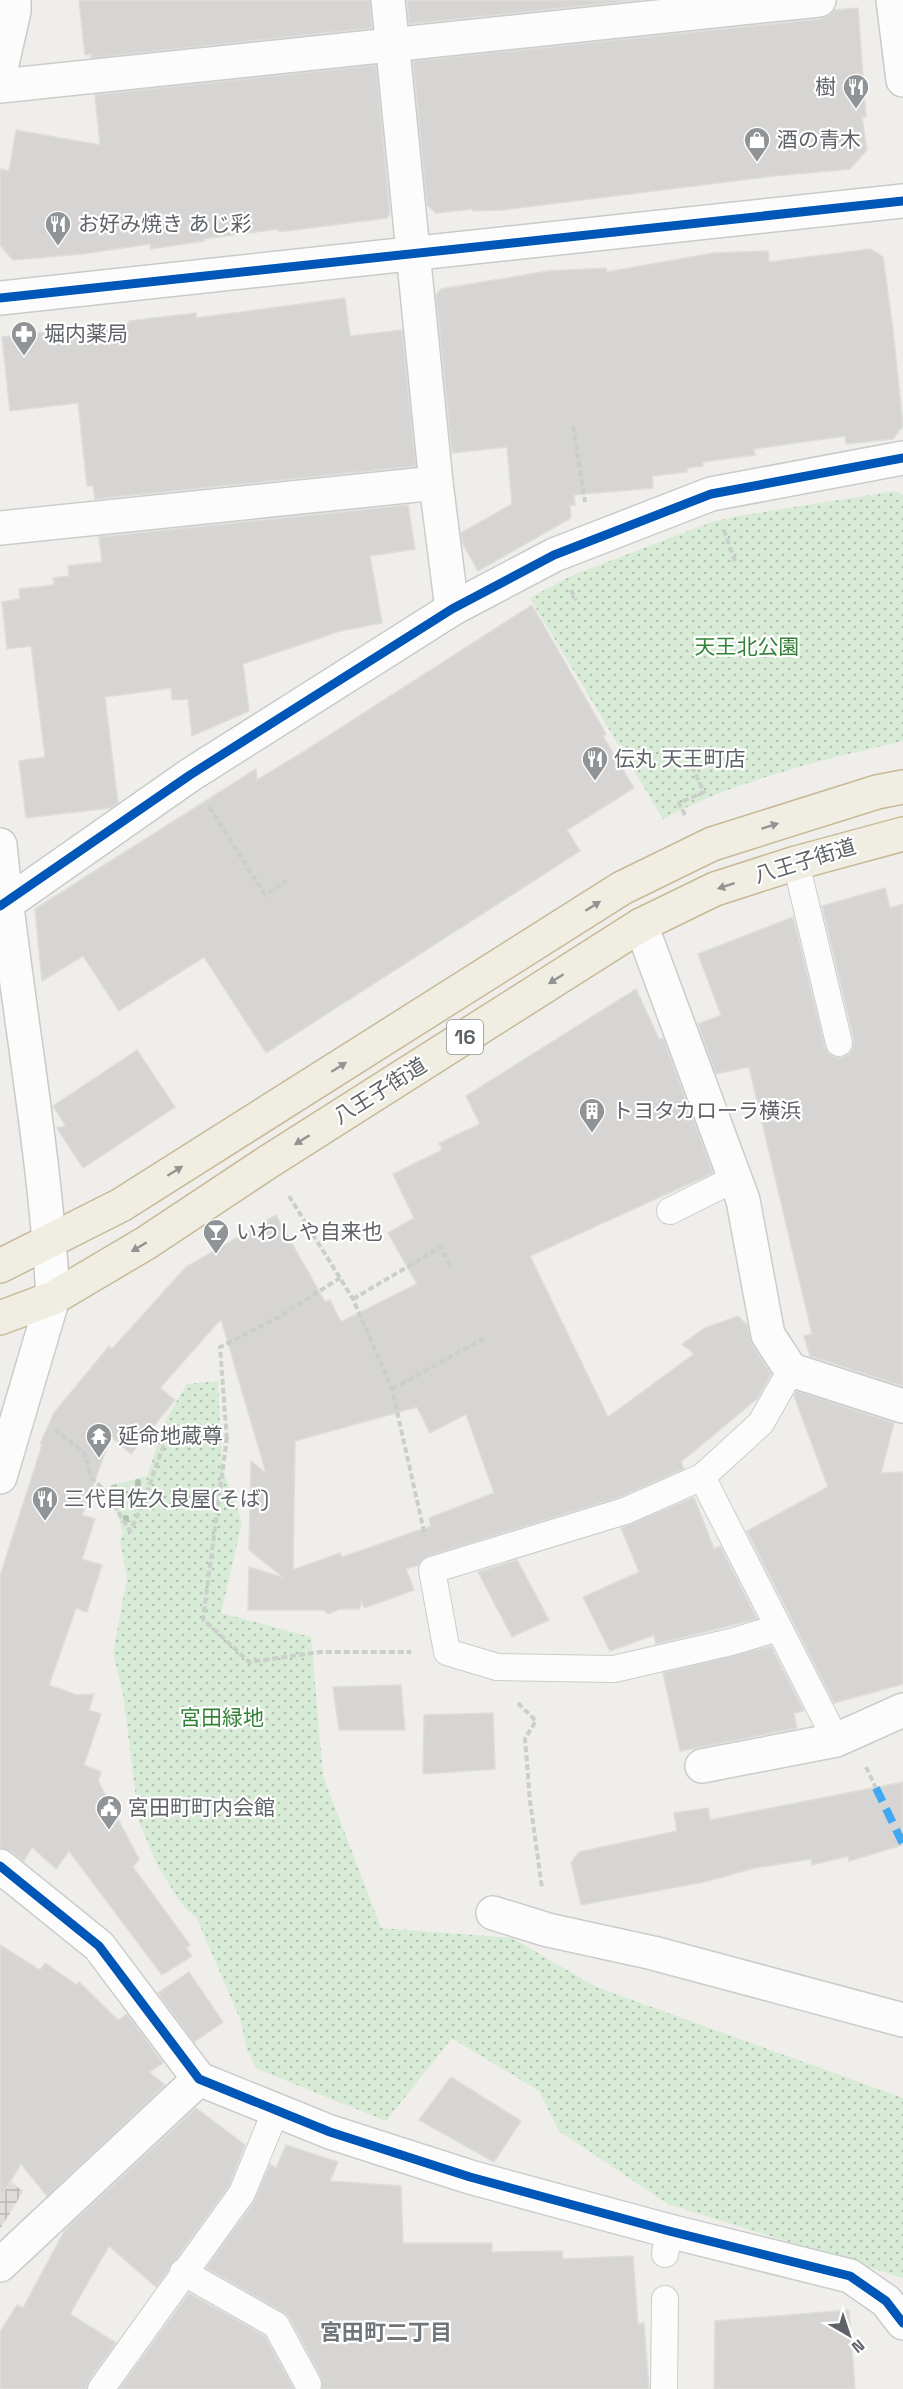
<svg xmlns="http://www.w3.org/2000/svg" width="903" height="2389" viewBox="0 0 903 2389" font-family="'Space Grotesk','Noto Sans JP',sans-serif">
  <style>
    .industrial { fill: url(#industrial-grid) }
    .grass { fill: url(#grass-dots) }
    .cemetery { fill: url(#cemetery-stones) }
    .building { fill: #d6d5d3; stroke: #deddd9; stroke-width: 1.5; fill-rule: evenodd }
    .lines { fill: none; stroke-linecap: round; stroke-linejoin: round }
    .lane-casing { stroke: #cbcccc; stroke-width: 28 }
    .street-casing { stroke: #cbcccc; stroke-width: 36 }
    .secondary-casing { stroke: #cacacb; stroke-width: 36 }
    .highway-casing { stroke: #c8b996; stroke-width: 36 }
    .path { stroke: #cacfcc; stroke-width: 4; stroke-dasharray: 6 3; stroke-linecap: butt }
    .lane { stroke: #fdfcfc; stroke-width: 26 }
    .street { stroke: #fdfcfc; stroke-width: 33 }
    .secondary { stroke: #fdfcfc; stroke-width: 33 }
    .highway { stroke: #f0ede3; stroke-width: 33 }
    .quiet { stroke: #3fa9f5; stroke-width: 8; stroke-dasharray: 15 8; stroke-linecap: butt }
    .cycleway-casing { stroke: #fff; stroke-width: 13 }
    .cycleway { stroke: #0057b8; stroke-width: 9 }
    .oneway { fill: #929393 }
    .labels { text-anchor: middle; stroke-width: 4.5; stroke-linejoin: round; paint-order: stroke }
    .shield { fill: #fff; stroke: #8f9295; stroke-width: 1.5 }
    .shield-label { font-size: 20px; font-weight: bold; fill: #5f6368 }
    .poi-label { font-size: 21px; fill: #5f6368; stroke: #fff; text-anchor: start }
    .park-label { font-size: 21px; fill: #348238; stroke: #fff }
    .street-label { font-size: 21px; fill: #5f6368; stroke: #fff }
    .neighbourhood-label { font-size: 22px; font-weight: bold; fill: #70757a; stroke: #fff }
  </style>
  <defs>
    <pattern id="industrial-grid" width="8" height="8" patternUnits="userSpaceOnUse" patternTransform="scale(1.5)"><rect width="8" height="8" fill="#dfddda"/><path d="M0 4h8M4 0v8" fill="none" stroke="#b8b7b5"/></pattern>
    <pattern id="grass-dots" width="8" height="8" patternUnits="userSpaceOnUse" patternTransform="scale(1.5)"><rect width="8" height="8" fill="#d8ebd6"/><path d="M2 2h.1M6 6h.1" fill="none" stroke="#b2c2b1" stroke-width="1.8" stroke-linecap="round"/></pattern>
    <pattern id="cemetery-stones" width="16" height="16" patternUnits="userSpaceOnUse" patternTransform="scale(1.5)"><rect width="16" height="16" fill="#d8ebd6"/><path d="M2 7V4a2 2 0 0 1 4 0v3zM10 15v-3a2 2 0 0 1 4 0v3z" fill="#b2c2b1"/></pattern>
  </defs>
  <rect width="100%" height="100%" fill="#efeeea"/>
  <path class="industrial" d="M 0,2171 L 23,2192 L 0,2229 Z"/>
  <g class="grass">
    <path d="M 896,491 L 903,496 L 903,741 C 821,760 737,780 663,819 L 530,598 L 573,575 L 712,522 L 738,516 Z"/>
    <path d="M 218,1381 L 222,1467 L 242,1522 L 221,1613 L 311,1637 L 323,1776 L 381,1928 L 512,1938 L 596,1987 L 903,2098 L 903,2278 L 668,2204 L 559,2131 L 539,2091 L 452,2038 L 386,2121 L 257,2069 L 247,2050 L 240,2019 L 197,1919 L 180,1902 L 158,1866 L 139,1822 L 123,1694 L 113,1653 L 127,1578 L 120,1540 L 146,1480 L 165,1421 L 187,1384 Z"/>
  </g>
  <path class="cemetery" d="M 147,1476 L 123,1533 L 109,1486 Z"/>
  <g class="building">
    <path d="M 79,0 L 370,0 L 372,28 L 91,58 L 91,54 L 85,55 Z"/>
    <path d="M 407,0 L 639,0 L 409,24 Z"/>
    <path d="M 858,8 L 866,117 L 862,117 L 867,150 L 850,169 L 774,176 L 502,210 L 473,211 L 473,209 L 436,213 L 427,205 L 413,61 L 821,19 L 830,15 L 834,10 Z"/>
    <path d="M 376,65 L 390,214 L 387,218 L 279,232 L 278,229 L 204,239 L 204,241 L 151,249 L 150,244 L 82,254 L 13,260 L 0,245 L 0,169 L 9,171 L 16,130 L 100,145 L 95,95 Z"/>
    <path d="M 870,249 L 883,257 L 893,330 L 903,426 L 893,439 L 846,444 L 845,436 L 754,449 L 755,455 L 702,462 L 703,466 L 687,468 L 687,472 L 652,476 L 653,488 L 574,495 L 575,505 L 570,505 L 571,518 L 478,571 L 463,544 L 461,533 L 512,504 L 507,447 L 452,453 L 436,295 L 441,289 L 548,271 L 606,268 L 607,272 L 713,253 L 768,251 L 769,262 Z"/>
    <path d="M 345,298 L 350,336 L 402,330 L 416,466 L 95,499 L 93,486 L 87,486 L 78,403 L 10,411 L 2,337 L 129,323 L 129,321 L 196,313 L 196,318 Z"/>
    <path d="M 408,505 L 415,549 L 370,556 L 382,623 L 340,631 L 243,664 L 249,711 L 192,736 L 188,699 L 172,700 L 171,688 L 105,697 L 118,803 L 110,808 L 26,818 L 19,761 L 45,757 L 31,646 L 7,649 L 2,602 L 20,599 L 19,589 L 54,585 L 53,578 L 69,576 L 68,566 L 102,562 L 99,537 Z"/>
    <path d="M 532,605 L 606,734 L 603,736 L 634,788 L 567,830 L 580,851 L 266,1053 L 204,957 L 119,1011 L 83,956 L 42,981 L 35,909 L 256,769 L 257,780 L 303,752 Z"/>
    <path d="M 885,888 L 890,908 L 903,904 L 903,1386 L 810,1356 L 804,1336 L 812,1334 L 749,1067 L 716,1074 L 698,1024 L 721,1015 L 698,954 L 793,917 L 825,1047 L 828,1053 L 834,1057 L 842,1058 L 849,1054 L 853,1048 L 854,1040 L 822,906 Z"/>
    <path d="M 636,989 L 659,1039 L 663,1038 L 713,1173 L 530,1256 L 608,1417 L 694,1354 L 682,1344 L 705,1328 L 738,1316 L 747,1325 L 752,1345 L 771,1374 L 758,1398 L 681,1462 L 684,1469 L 620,1497 L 428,1556 L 418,1565 L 406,1569 L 414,1590 L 364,1608 L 362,1602 L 359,1609 L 340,1609 L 328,1614 L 323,1610 L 248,1610 L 249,1567 L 284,1578 L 249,1550 L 251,1461 L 266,1473 L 221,1319 L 160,1388 L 175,1400 L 131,1454 L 111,1437 L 82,1515 L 95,1519 L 82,1559 L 102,1565 L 87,1612 L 76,1608 L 49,1685 L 77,1695 L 94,1694 L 89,1710 L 101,1714 L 84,1765 L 101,1772 L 98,1781 L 139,1859 L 133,1867 L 190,1945 L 186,1948 L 192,1956 L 162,1975 L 69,1851 L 56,1869 L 32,1847 L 24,1861 L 11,1851 L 0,1848 L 0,1576 L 42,1445 L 40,1444 L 54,1413 L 109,1346 L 112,1349 L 186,1267 L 276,1215 L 325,1302 L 330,1300 L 341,1322 L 417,1284 L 388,1233 L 414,1218 L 393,1174 L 442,1150 L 439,1143 L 480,1124 L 466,1096 ZM 417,1407 L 430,1433 L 466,1414 L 494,1493 L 429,1518 L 431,1526 L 342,1557 L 340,1553 L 293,1570 L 295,1441 Z"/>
    <path d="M 137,1050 L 175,1107 L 83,1168 L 57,1128 L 66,1126 L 53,1106 Z"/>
    <path d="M 796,1391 L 894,1423 L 881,1473 L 903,1472 L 903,1684 L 834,1703 L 747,1531 L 828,1487 L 794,1396 Z"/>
    <path d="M 694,1497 L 714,1549 L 720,1546 L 757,1619 L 656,1644 L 654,1635 L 610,1651 L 583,1597 L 639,1572 L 621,1528 Z"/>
    <path d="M 517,1560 L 549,1620 L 512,1637 L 478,1572 Z"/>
    <path d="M 771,1646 L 804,1711 L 794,1713 L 797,1728 L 680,1751 L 663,1673 Z"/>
    <path d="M 401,1685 L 405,1730 L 339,1730 L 333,1687 Z"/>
    <path d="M 493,1713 L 495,1769 L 423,1774 L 424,1715 Z"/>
    <path d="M 903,1782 L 903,1845 L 849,1861 L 848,1856 L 812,1865 L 811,1859 L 755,1868 L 704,1882 L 581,1905 L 571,1863 L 579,1852 L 677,1831 L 674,1813 L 708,1808 L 710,1820 Z"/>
    <path d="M 0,1945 L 40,1970 L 45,1963 L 77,1985 L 79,1982 L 118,2020 L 127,2014 L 163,2063 L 149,2072 L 165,2085 L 47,2196 L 21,2164 L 0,2198 Z"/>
    <path d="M 189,1972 L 223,2022 L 194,2042 L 158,1993 Z"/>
    <path d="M 451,2077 L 521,2121 L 494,2162 L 419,2120 Z"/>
    <path d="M 196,2108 L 245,2145 L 229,2186 L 156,2287 L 109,2246 L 70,2314 L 116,2343 L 89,2380 L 86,2389 L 0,2389 L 0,2332 L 17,2305 L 23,2308 L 65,2230 Z"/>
    <path d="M 286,2145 L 338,2162 L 330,2181 L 401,2186 L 403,2243 L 492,2243 L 492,2252 L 562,2251 L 563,2259 L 633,2256 L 638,2324 L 644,2323 L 649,2389 L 322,2389 L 321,2377 L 289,2317 L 283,2312 L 206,2268 L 254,2202 L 270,2164 L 276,2168 Z"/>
    <path d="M 189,2293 L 265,2336 L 294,2389 L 119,2389 Z"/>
    <path d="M 849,2310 L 855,2389 L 714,2389 L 715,2321 Z"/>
  </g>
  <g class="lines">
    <g class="lane-casing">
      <g id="lane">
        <path d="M 796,863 L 839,1043"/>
        <path d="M 670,1211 L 736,1178"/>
        <path d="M 702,1477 L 836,1740"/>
        <path d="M 778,1628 L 731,1642 L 614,1669 L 497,1667 L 447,1652 L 432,1570 L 625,1511 L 702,1477 L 761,1423 L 791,1370"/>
        <path d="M 665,2254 L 669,2231"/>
        <path d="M 183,2272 L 276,2325 L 308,2384"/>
        <path d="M 101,2389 L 242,2193 L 276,2110"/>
        <path d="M 664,2389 L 665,2299"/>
      </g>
    </g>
    <g class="street-casing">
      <g id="street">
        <path d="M 388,0 L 436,483 L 452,609"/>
        <path d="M 0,86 L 819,0"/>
        <path d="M 0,528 L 436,483"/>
        <path d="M 641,925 L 743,1200 L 768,1335 L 791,1370 L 903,1406"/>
        <path d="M 0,1477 L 53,1298"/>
        <path d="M 702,1766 L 836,1740 L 903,1710"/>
        <path d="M 0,1866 L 99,1946 L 199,2079 L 330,2132 L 470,2177 L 669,2231 L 850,2276 L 886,2301 L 903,2323"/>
        <path d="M 493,1913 L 548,1930 L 653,1953 L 903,2020"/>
        <path d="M 0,2265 L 199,2079"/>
      </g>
    </g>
    <g class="secondary-casing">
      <g id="secondary">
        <path d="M 893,0 L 903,80"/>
        <path d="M 0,73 L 14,11 L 14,0"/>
        <path d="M 0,298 L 903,201"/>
        <path d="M 0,845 C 15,996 45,1146 53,1298"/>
        <path d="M 6,904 L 190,775 L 452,609 L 554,555 L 711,494 L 903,458"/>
      </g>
    </g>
    <g class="highway-casing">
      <g id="highway">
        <path d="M 0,1266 L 121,1205 L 622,888 L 712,844 L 877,792 L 903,787"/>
        <path d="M 0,1318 L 53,1298 L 146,1243 L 268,1162 L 641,925 L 715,889 L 796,863 L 903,834"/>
      </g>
    </g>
    <g class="path">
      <path d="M 573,426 L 585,502"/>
      <path d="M 724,530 L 735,561"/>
      <path d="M 571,590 L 576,600"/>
      <path d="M 209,807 L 265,895 L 286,881"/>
      <path d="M 685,815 L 679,803 L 704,792 L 693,769"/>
      <path d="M 289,1196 L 353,1299 L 392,1389 L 425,1536"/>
      <path d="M 353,1299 L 441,1247 L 451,1268"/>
      <path d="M 392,1389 L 485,1338"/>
      <path d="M 55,1429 L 85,1454 L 91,1477 L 106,1492 L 130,1531 L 142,1506 L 168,1433 L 227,1441 L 220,1347 L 279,1317 L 340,1278"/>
      <path d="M 227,1437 L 203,1619 L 249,1662 L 320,1652 L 411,1652"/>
      <path d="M 518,1703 L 536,1721 L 525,1738 L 530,1801 L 542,1888"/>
      <path d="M 866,1767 L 876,1788"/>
    </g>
    <use href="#lane" class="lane"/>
    <use href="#street" class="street"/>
    <use href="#secondary" class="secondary"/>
    <use href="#highway" class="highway"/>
    <path class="quiet" d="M 876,1788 L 903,1844"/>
    <g class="cycleway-casing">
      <g id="cycleway">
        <path d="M 0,298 L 903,201"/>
        <path d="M 0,906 L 190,775 L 452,609 L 554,555 L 711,494 L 903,458"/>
        <path d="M 0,1866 L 99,1946 L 199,2079 L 330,2132 L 470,2177 L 669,2231 L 850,2276 L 886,2301 L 903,2323"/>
      </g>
    </g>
    <use href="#cycleway" class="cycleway"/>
  </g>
  <defs><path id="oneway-solid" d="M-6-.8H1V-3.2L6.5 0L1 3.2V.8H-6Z" transform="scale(1.5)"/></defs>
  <g class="oneway">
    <use href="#oneway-solid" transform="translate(770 826) rotate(-18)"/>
    <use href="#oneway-solid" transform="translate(726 886) rotate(162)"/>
    <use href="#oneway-solid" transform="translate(593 906) rotate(-32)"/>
    <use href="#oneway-solid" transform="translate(556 979) rotate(148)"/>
    <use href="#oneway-solid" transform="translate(339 1067) rotate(-32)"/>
    <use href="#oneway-solid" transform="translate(302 1140) rotate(148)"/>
    <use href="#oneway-solid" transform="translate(175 1171) rotate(-32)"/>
    <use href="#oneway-solid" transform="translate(139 1247) rotate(149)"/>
  </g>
  <defs>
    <g id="restaurant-pin" transform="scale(1.35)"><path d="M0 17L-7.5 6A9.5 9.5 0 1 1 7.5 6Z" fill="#919496" stroke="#fff"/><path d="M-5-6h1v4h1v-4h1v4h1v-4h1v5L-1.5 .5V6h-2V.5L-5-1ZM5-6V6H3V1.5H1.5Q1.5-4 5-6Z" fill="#fff"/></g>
    <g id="shop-pin" transform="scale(1.35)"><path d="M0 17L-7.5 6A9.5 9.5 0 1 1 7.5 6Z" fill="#919496" stroke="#fff"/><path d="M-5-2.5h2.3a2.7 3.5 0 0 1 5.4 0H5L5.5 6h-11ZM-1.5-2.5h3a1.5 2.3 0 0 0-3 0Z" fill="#fff"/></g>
    <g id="pharmacy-pin" transform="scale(1.35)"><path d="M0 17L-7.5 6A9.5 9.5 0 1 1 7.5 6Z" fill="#919496" stroke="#fff"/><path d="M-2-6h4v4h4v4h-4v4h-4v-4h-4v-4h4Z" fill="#fff"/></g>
    <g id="building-pin" transform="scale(1.35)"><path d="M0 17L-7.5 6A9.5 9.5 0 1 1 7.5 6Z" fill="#919496" stroke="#fff"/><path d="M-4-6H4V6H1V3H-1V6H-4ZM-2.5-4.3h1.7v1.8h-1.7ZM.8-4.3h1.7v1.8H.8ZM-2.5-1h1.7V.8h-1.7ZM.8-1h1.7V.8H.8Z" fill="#fff"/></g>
    <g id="bar-pin" transform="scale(1.35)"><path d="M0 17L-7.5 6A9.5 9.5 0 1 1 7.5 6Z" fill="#919496" stroke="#fff"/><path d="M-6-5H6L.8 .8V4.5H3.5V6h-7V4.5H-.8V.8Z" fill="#fff"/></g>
    <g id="temple-pin" transform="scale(1.35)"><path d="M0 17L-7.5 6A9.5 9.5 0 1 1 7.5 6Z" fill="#919496" stroke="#fff"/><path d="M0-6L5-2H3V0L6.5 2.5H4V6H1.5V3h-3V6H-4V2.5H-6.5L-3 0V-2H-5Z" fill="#fff"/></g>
    <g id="civic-pin" transform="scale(1.35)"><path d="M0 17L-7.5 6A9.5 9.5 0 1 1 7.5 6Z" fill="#919496" stroke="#fff"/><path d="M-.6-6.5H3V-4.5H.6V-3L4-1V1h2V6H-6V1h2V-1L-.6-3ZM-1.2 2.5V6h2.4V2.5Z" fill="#fff"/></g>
  </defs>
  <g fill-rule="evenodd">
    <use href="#restaurant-pin" x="856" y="87"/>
    <use href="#shop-pin" x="757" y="140"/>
    <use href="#restaurant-pin" x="58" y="224"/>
    <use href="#pharmacy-pin" x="24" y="334"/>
    <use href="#restaurant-pin" x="595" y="759"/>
    <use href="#building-pin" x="592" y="1111"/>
    <use href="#bar-pin" x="216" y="1232"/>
    <use href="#temple-pin" x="99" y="1436"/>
    <use href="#restaurant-pin" x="45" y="1499"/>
    <use href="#civic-pin" x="109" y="1808"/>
  </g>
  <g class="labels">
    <rect class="shield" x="447" y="1020" width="36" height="34" rx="4.5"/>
    <g class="shield-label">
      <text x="465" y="1044">16</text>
    </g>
    <g class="poi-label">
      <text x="836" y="94" text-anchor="end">樹</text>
      <text x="777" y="147">酒の青木</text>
      <text x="78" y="231">お好み焼き あじ彩</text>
      <text x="44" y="341">堀内薬局</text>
      <text x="614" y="766">伝丸 天王町店</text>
      <text x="612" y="1118">トヨタカローラ横浜</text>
      <text x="236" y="1239">いわしや自来也</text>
      <text x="118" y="1443">延命地蔵尊</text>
      <text x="64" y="1506">三代目佐久良屋(そば)</text>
      <text x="128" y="1815">宮田町町内会館</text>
    </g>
    <g class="park-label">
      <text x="747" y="654">天王北公園</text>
      <text x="222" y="1725">宮田緑地</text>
    </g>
    <g class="street-label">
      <text transform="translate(805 861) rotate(-17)" y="7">八王子街道</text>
      <text transform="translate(380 1091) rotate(-32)" y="7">八王子街道</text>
    </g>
    <g class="neighbourhood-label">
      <text x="386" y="2340">宮田町二丁目</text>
    </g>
  </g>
  <g transform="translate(849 2335) rotate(141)" stroke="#ffffff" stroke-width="4.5" paint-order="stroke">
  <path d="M0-4.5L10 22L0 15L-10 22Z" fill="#5f6368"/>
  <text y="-9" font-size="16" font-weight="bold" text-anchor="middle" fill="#5f6368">N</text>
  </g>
</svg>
